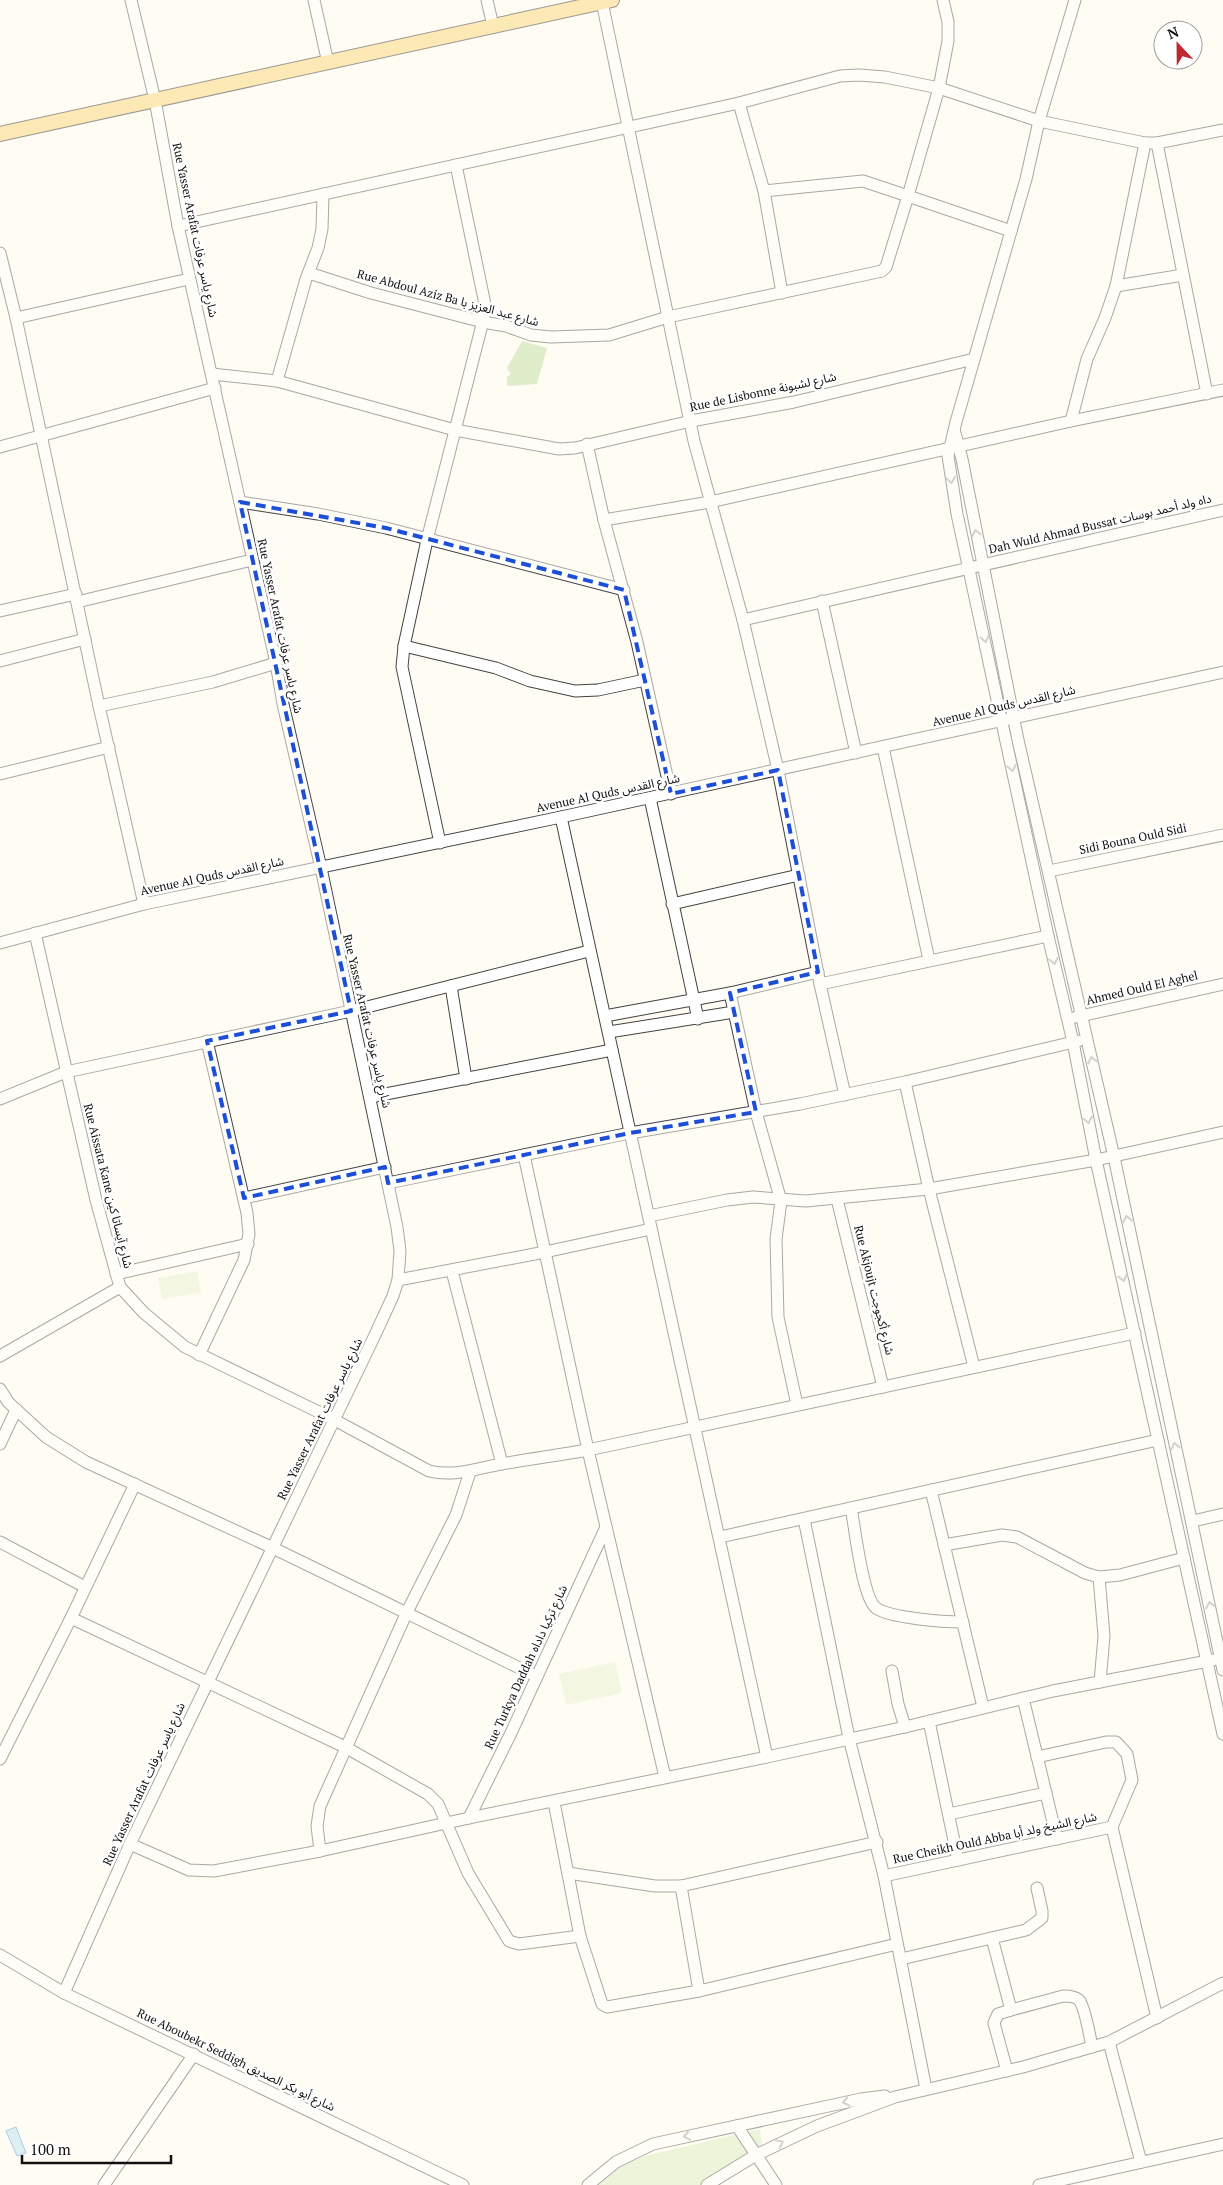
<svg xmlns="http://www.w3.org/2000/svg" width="1223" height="2185" viewBox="0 0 1223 2185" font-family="'PT Serif','Noto Sans Arabic',serif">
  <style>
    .green { fill: #d4eabc }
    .forest { fill: #b9db9b }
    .pitch { fill: #e5f1cd }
    .water { fill: #b7e0f6; stroke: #3e96cd }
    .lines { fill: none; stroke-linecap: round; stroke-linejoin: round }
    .minor-casing { stroke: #434343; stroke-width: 13 }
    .major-casing { stroke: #212121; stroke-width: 16 }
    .minor { stroke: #fff; stroke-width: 11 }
    .major { stroke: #f8d36a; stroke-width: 14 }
    .oneway { stroke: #9f9f9f }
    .marked { fill: none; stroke: #1d4ed8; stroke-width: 4; stroke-dasharray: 10 6; stroke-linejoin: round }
    .labels { text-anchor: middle; stroke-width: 5; stroke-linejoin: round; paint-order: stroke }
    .street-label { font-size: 12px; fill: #101010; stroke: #fff }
  </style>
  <rect width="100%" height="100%" fill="#fffcf3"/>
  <path class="green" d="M 760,2129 L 762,2146 L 705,2185 L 599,2185 L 622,2166 L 645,2156 Z"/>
  <path class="forest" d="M 522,341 L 547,348 L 537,384 L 507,386 L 507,377 L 511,374 L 507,368 Z"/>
  <g class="pitch">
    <path d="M 197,1271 L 201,1293 L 162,1299 L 158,1278 Z"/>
    <path d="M 615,1662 L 622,1693 L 566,1705 L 559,1674 Z"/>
  </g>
  <path class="water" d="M 16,2127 L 26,2153 L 17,2156 L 6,2131 Z"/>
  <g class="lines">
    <g class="minor-casing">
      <g id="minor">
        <path d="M 314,0 L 328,63"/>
        <path d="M 487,0 L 493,26"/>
        <path d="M 1075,0 L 1039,121 L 1026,179 L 956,422 L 948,456 L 957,514 L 1048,936 L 1073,1042 L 1096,1160 L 1223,1734"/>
        <path d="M 602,2 L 694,441 L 743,620 L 778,770 L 820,984 L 845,1095"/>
        <path d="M 739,103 L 764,191 L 782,293"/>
        <path d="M 1157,143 L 1207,394"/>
        <path d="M 764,191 L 863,181 L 908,196 L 939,88 L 948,41 L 948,22 L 943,0"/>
        <path d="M 178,226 L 739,103 L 840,76 L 859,75 L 885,77 L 939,88 L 1039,121 L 1145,143 L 1157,143 L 1223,130"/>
        <path d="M 0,253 L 16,318 L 99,706 L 144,904"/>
        <path d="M 309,273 L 371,293 L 483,322 L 506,326 L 531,335 L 551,337 L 609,335 L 668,317 L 882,271 L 886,267 L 908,196 L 1011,231"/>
        <path d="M 1116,286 L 1183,275"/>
        <path d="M 16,318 L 189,279"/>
        <path d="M 212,374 L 277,381 L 455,430 L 559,449 L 575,448 L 691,421 L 794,402 L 974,359"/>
        <path d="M 277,381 L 306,279 L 318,248 L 322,229 L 323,194"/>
        <path d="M 1071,421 L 1087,359 L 1105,318 L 1116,286 L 1145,143"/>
        <path d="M 955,433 L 962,459 L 1018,740 L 1114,1157 L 1223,1670"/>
        <path d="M 587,444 L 604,520 L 637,642 L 671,794"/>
        <path d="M 0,447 L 215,388"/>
        <path d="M 240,502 L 318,514 L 386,528 L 624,590"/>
        <path d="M 604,520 L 710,502 L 1071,421 L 1223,390"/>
        <path d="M 822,601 L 856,753"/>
        <path d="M 77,602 L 252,560"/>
        <path d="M 0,611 L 76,594"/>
        <path d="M 743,620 L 1223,510"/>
        <path d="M 404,646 L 496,668 L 530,681 L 575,691 L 598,690 L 645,680"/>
        <path d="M 0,661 L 85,639"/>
        <path d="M 99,706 L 213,682 L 276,663"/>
        <path d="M 883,747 L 929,960"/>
        <path d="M 0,774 L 109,747"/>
        <path d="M 650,798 L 698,1019"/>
        <path d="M 561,817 L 767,1757"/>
        <path d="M 440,843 L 402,667 L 404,646 L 427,540 L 486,309 L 456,165"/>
        <path d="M 1049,871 L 1223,835"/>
        <path d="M 672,904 L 799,875"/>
        <path d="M 35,933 L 96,1200 L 120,1287 L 144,1313 L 185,1347 L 333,1419 L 429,1471 C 454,1477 475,1469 501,1464 C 530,1459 559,1455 588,1450 L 1135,1333"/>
        <path d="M 0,943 L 144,904 L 561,817 L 1223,672"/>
        <path d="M 820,984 L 1048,936"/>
        <path d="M 451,986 L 466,1079"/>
        <path d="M 730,993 L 756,1112 L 781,1201 L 776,1239 L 778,1317 L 797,1405"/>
        <path d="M 605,1016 L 730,993 L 818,972"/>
        <path d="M 1076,1017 L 1223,984"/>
        <path d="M 609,1032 L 734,1012"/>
        <path d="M 905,1082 L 929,1189 L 974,1367"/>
        <path d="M 370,1097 L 612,1050"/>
        <path d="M 0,1099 L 66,1072 L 351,1011 L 589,951"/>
        <path d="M 524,1155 L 588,1450 L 665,1777"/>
        <path d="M 388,1183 L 630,1133 L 800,1104 L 905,1082 L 1078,1041"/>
        <path d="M 244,1198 L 385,1167"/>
        <path d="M 837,1199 L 883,1387"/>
        <path d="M 649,1216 L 727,1200 L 753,1197 L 806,1201 L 929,1189 L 1096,1160 L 1223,1132"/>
        <path d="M 452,1271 L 502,1464"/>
        <path d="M 116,1274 L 248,1244"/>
        <path d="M 398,1280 L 545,1252 L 651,1229"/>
        <path d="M 199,1355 L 244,1260 L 249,1234 L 247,1213 L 207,1041"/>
        <path d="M 0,1356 L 120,1287"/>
        <path d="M 0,1389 L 8,1402 L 46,1437 L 86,1462 L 273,1548 L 536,1676"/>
        <path d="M 0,1444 L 16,1410"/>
        <path d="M 931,1490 L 983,1707"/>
        <path d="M 851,1508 C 855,1527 862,1597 876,1608 C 890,1618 944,1622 963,1622"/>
        <path d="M 804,1519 L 849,1738 L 884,1876 L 926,2089"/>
        <path d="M 1193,1521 L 1223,1514"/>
        <path d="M 720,1537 L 1158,1440"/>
        <path d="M 0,1542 L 85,1587"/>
        <path d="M 944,1545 L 1002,1535 L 1017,1537 L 1085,1573 L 1099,1577 L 1120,1575 L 1184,1558"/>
        <path d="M 1099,1577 L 1104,1636 L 1100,1682"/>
        <path d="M 71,1618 L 345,1747 L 428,1794 L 438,1804 L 468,1873 L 509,1941 L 519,1944 L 580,1936"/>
        <path d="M 892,1671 L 898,1704 L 905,1727"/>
        <path d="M 1023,1698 L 1057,1839"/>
        <path d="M 929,1721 L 958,1860"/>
        <path d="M 1037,1757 L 1106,1742 L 1116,1742 L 1127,1754 L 1132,1780 L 1112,1827 L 1157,2018"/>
        <path d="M 0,1759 L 71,1618 L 135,1484"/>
        <path d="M 554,1802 L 580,1936 L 602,2004 L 607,2007 L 699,1991 L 897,1944"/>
        <path d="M 949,1814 L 1046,1793"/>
        <path d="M 469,1818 L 511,1733 L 606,1527"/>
        <path d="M 130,1844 L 189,1870 L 214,1871 L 320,1851 L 469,1818 L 767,1757 L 905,1727 L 1053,1691 L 1213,1660"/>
        <path d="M 320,1851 L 317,1826 L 320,1806 L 407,1612 L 456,1515 L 470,1472"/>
        <path d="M 568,1873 L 655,1886 L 681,1886 L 877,1842"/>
        <path d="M 884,1876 L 1112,1827"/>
        <path d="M 681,1886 L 699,1991"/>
        <path d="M 992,1938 L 1011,2010"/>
        <path d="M 0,1955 L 64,1993 L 463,2185"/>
        <path d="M 901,1959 L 1026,1930 L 1042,1918 L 1042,1911 L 1037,1888"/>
        <path d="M 64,1993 L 130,1844 L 374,1337 L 393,1296 L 398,1280 L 400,1251 L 397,1227 L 321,868 L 283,704 L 276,663 L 178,226 L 155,100 L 131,0"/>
        <path d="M 1109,2042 L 1141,2162"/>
        <path d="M 1007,2071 L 994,2023 L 998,2014 L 1011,2010 L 1063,1996 C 1068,1996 1075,1996 1079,2000 C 1085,2007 1090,2037 1092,2047"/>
        <path d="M 737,2126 L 776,2185"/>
        <path d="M 104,2185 L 194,2054"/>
        <path d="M 588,2185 L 616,2162 L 653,2144 L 861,2099 L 885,2096"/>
        <path d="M 707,2185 L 756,2155 L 817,2126 L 895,2097 L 1023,2067 L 1109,2042 L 1223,1983"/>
        <path d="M 1039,2185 L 1223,2144"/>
      </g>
    </g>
    <g class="major-casing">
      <path id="major" d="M 0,134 L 612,0"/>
    </g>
    <use href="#minor" class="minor"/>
    <use href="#major" class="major"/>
  </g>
  <defs><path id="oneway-chevron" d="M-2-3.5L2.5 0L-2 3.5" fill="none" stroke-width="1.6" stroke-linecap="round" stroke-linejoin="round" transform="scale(1.25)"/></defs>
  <g class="oneway">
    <use href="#oneway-chevron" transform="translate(951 480) rotate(82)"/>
    <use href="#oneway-chevron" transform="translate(976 533) rotate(-101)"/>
    <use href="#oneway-chevron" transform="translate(985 639) rotate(77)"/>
    <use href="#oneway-chevron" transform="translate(1012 768) rotate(78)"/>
    <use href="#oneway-chevron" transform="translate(1054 961) rotate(77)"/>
    <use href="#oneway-chevron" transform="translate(1092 1060) rotate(-103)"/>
    <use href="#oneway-chevron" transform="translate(1088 1120) rotate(79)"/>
    <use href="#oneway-chevron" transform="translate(1127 1219) rotate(-102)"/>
    <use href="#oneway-chevron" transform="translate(1123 1278) rotate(77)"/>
    <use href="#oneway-chevron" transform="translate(1175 1446) rotate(-103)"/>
    <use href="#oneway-chevron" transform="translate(1210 1605) rotate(-101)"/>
    <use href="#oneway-chevron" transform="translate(846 2102) rotate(167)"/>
    <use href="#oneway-chevron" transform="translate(687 2136) rotate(170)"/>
    <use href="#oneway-chevron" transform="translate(780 2143) rotate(-26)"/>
  </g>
  <path d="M0 0H1223V2185H0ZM 240,502 L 386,528 L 624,590 L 671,794 L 778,770 L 818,972 L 730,993 L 756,1112 L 630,1133 L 388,1183 L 385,1167 L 244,1198 L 207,1041 L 351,1011 Z" fill="#fffcf3" fill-opacity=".55" fill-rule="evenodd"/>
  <path class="marked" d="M 240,502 L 386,528 L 624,590 L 671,794 L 778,770 L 818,972 L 730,993 L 756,1112 L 630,1133 L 388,1183 L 385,1167 L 244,1198 L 207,1041 L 351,1011 Z"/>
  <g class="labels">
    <g class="street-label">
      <text transform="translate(195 230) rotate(78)" y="4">Rue Yasser Arafat شارع ياسر عرفات</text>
      <text transform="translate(448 298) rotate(15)" y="4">Rue Abdoul Aziz Ba شارع عبد العزيز با</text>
      <text transform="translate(763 392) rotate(-12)" y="4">Rue de Lisbonne شارع لشبونة</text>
      <text transform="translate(1100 524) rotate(-13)" y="4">Dah Wuld Ahmad Bussat داه ولد أحمد بوسات</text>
      <text transform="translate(280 626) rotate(78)" y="4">Rue Yasser Arafat شارع ياسر عرفات</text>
      <text transform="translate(1004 706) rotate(-13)" y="4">Avenue Al Quds شارع القدس</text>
      <text transform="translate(608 793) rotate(-12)" y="4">Avenue Al Quds شارع القدس</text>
      <text transform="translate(1133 839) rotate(-12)" y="4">Sidi Bouna Ould Sidi</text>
      <text transform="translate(212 876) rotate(-12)" y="4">Avenue Al Quds شارع القدس</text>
      <text transform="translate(1142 988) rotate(-13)" y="4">Ahmed Ould El Aghel</text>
      <text transform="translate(367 1021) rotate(77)" y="4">Rue Yasser Arafat شارع ياسر عرفات</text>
      <text transform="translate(108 1186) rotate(76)" y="4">Rue Aissata Kane شارع آيساتا كين</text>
      <text transform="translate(874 1290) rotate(76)" y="4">Rue Akjoujt شارع أكجوجت</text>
      <text transform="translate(320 1419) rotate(-64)" y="4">Rue Yasser Arafat شارع ياسر عرفات</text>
      <text transform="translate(526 1667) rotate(-65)" y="4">Rue Turkya Daddah شارع تركيا داداه</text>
      <text transform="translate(144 1784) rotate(-65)" y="4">Rue Yasser Arafat شارع ياسر عرفات</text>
      <text transform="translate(995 1838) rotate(-12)" y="4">Rue Cheikh Ould Abba شارع الشيخ ولد أبا</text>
      <text transform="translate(236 2060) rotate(26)" y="4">Rue Aboubekr Seddigh شارع أبو بكر الصديق</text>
    </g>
  </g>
  <g transform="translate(1178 45) rotate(338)"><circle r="24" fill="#ffffff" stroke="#9f9f9f"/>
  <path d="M0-4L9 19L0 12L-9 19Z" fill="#c12730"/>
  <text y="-8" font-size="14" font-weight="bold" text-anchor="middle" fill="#101010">N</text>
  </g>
  <path d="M22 2155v8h149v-8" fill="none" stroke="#101010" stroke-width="2.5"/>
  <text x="30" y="2155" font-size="15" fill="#101010" stroke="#ffffff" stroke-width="4" paint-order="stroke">100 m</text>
</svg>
